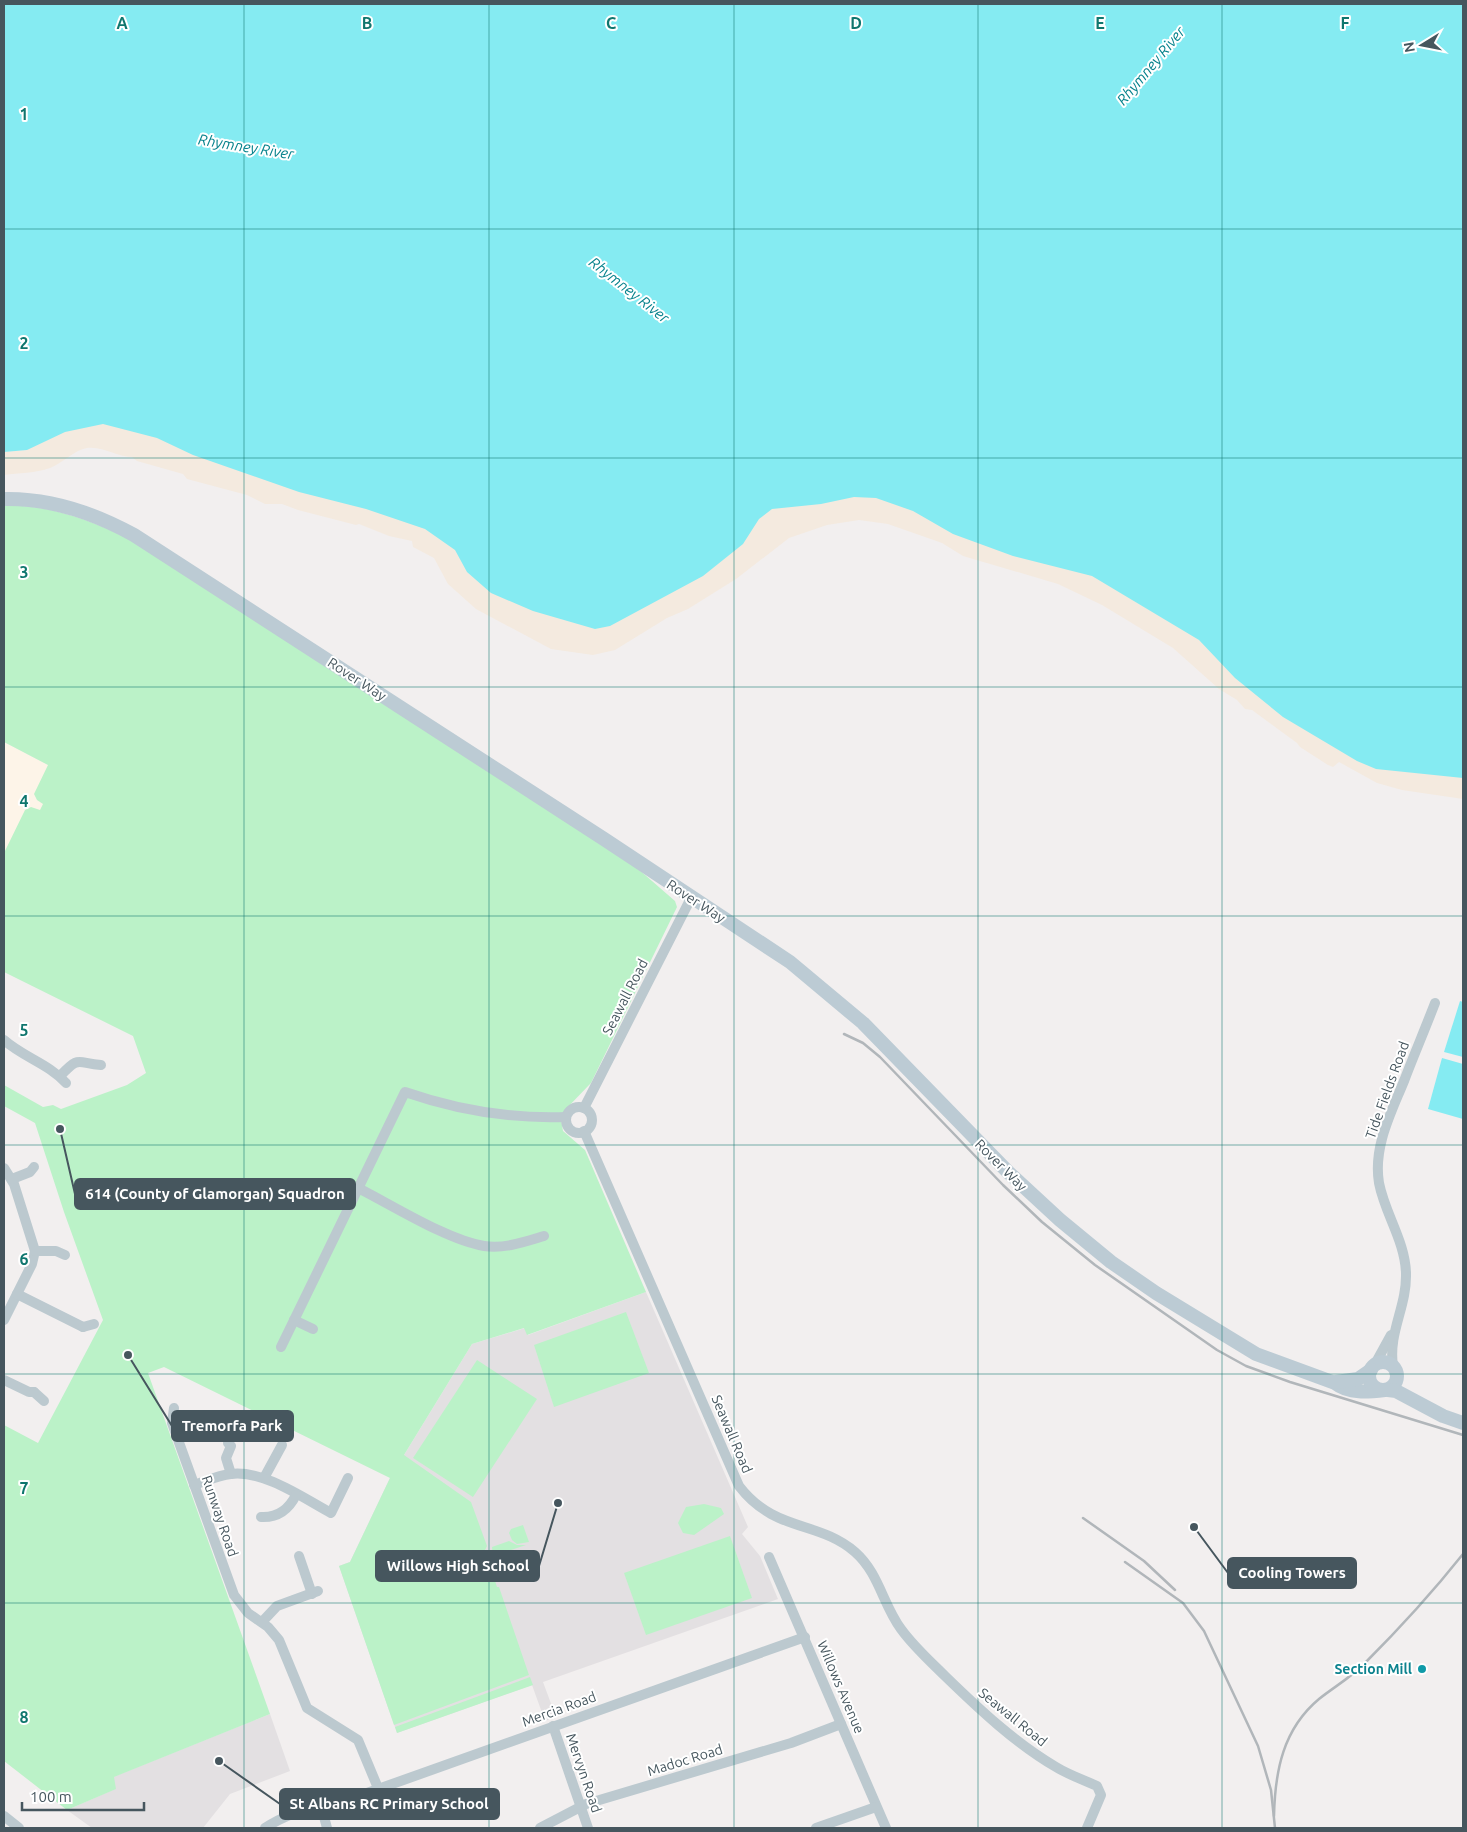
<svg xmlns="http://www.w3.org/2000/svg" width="1467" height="1832" viewBox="0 0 1467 1832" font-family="Ubuntu,sans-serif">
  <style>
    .commercial { fill: #fdf4e8 }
    .education { fill: #e3e0e2 }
    .green { fill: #bbf2c8 }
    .sand { fill: #f4eadf }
    .water { fill: #85ebf2 }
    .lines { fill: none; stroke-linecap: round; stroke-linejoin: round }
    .street { stroke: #bcc9cf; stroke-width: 10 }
    .secondary { stroke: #bccbd4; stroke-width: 14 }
    .rail { stroke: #b1b6ba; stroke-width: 2.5 }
    .grid { fill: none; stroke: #0f766e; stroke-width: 1; stroke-opacity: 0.55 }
    .culture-dot { fill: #0f9aa8; stroke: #fff; stroke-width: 2 }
    .labels { text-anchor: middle; stroke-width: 4; stroke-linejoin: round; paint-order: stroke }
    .street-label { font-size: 14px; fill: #46565e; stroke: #fff }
    .culture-label { font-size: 14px; font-weight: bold; fill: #0d838f; stroke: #fff; text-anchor: end }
    .water-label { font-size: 15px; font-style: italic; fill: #06828c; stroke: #fff }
    .grid-label { font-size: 16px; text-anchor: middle; font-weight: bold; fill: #0f766e; stroke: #fff; stroke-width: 4; stroke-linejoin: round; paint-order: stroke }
    .leader { fill: none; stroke: #46565e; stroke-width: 2 }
    .callout-dot { fill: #46565e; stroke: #fff; stroke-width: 2 }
    .callout { fill: #46565e; stroke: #46565e; stroke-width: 2 }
    .callout-label { font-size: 15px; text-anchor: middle; font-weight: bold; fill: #fff }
  </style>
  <rect width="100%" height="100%" fill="#f2efef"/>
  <path class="commercial" d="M 4,742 L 48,765 L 46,804 L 4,882 Z"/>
  <g class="education">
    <path d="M 646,1292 L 748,1527 L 742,1534 L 760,1556 L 778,1599 L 543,1682 L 556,1717 L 545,1721 L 532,1685 L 397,1733 L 339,1566 L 350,1562 L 390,1478 L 472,1344 L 525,1328 L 528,1335 Z"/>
    <path d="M 270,1714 L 290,1771 L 230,1794 L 203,1828 L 92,1828 L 67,1810 L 115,1789 L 113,1777 Z"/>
  </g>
  <g class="green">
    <path d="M 4,505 C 53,506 84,518 128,538 L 629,861 L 675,901 L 677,907 L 591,1083 L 565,1110 L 561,1120 L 563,1131 L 585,1150 L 646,1292 L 527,1335 L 524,1328 L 472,1344 L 404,1455 L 471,1502 L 487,1546 L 485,1550 L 497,1587 L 499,1587 L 529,1675 L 394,1725 L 339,1566 L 350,1562 L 390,1478 L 164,1367 L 148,1373 L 270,1714 L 114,1777 L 116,1789 L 67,1810 L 4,1761 L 4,1425 L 38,1443 L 103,1320 L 64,1212 L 35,1123 L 4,1106 L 4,1085 L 43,1107 L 53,1105 L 61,1109 L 127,1085 L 146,1073 L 133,1036 L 4,972 L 4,853 L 25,810 L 31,807 L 40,810 L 43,804 L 37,800 L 34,794 L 48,765 L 4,742 Z"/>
    <path d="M 626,1312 L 649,1373 L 554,1407 L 534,1345 Z"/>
    <path d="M 477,1360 L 537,1399 L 473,1497 L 413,1458 Z"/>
    <path d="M 704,1504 L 721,1508 L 724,1514 L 694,1535 L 683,1533 L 678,1523 L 686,1507 Z"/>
    <path d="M 523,1525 L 529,1542 L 517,1544 L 512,1540 L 509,1533 L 511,1529 Z"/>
    <path d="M 730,1536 L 752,1598 L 646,1635 L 624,1573 Z"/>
    <path d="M 509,1541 L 517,1545 L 526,1545 L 493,1556 L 492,1547 Z"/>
    <path d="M 530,1677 L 533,1685 L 397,1733 L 395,1727 Z"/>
  </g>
  <path class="sand" d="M 77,412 L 753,500 L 895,474 L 1463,756 L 1463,799 L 1402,790 L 1377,783 L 1339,762 L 1333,767 L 1328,765 L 1300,747 L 1297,743 L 1252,710 L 1245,709 L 1237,700 L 1219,689 L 1173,648 L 1102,605 L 1058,584 L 963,556 L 942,543 L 888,524 L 859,520 L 827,525 L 789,538 L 736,579 L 688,609 L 667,618 L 615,650 L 593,655 L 551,649 L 476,609 L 448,584 L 434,558 L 413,547 L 412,541 L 389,536 L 359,524 L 356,525 L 298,510 L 282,504 L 265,504 L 247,495 L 187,479 L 183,474 L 137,461 L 132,457 C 116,457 104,446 87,448 C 74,450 63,463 50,468 C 35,473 19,473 4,475 L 4,452 L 27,450 Z"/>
  <g class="water">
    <path d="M 4,4 L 1463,4 L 1463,778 L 1376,769 L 1357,761 L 1283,717 L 1235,678 L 1199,640 L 1092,576 L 1013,556 L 953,534 L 913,511 L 876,498 L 854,497 L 821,504 L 772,509 L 759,519 L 743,544 L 703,576 L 610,626 L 595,629 L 533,611 L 491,593 L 467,572 L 455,550 L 425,529 L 366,509 L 299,492 L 193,455 L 157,438 L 103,424 L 65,432 L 27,450 L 4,452 Z"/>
    <path d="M 1460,1001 L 1463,1002 L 1463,1057 L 1444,1052 Z"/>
    <path d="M 1442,1058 L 1463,1064 L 1463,1119 L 1428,1109 Z"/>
  </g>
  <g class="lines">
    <g class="street">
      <path d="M 4,1040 C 23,1057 49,1064 66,1083"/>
      <path d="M 60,1076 C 80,1055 76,1063 101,1065"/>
      <circle cx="579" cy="1120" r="13"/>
      <path d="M 584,1108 L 691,898"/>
      <path d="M 584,1131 L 739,1486 C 775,1533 818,1520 855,1552 C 879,1573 883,1605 901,1629 C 914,1647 930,1661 945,1676 C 979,1709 1015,1743 1056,1767 C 1069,1775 1084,1780 1097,1786 L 1101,1795 L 1087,1828"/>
      <path d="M 4,1168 L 14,1184 L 35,1251 L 32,1264 L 4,1320"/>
      <path d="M 12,1179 L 30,1172 L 34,1167"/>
      <path d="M 358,1188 C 392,1205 447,1240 484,1246 C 505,1249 524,1242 544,1236"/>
      <path d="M 35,1251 L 56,1251 L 65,1255"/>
      <path d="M 17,1294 L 83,1327"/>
      <path d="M 294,1320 L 313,1329"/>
      <path d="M 83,1327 L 94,1324"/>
      <path d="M 281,1347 L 405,1092 C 457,1110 511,1119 566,1117"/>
      <path d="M 1374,1366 L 1391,1335"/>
      <path d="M 1393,1366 C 1388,1332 1407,1307 1406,1273 C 1405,1241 1385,1214 1379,1183 C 1373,1147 1391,1113 1404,1081 C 1414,1055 1425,1029 1435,1003"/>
      <path d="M 4,1380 L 29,1392 L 34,1392"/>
      <path d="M 34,1392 L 44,1401"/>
      <path d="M 174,1408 L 172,1423 L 234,1595 L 248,1613 L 268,1627 L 279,1640 L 307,1708 L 358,1740 L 378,1788"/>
      <path d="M 228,1443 L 231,1446 L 226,1458 L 231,1474"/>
      <path d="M 264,1478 L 282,1445"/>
      <path d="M 194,1485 C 206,1481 219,1475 231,1474 C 264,1470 303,1498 331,1513 L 348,1478"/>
      <path d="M 261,1517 C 278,1518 289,1509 296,1495"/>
      <path d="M 299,1556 L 312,1594"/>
      <path d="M 769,1557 L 886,1828"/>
      <path d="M 262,1622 L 277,1606 L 318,1591"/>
      <path d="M 553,1726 L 588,1828"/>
      <path d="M 322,1809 L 805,1637"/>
      <path d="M 322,1809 L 327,1828"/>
      <path d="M 4,1816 L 19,1828"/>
      <path d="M 265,1828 C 277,1820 309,1804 322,1809"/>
      <path d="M 540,1828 L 586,1804 L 791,1743 L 841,1724"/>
      <path d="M 816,1828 L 876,1807"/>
    </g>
    <g class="secondary">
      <path d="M 4,499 C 50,498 94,513 134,535 L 604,839 L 790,962 L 863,1023 L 1008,1172 L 1060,1220 L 1111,1262 L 1156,1293 L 1256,1354 L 1335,1383 C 1349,1394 1368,1392 1385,1390"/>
      <circle cx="1383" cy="1376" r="14"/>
      <path d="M 1336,1382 L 1358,1379 L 1371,1370"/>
      <path d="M 1388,1390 L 1396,1391 L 1443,1416 L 1463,1423"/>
    </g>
    <g class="rail">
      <path d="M 844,1034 L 863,1043 L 880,1057 L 1003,1185 L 1042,1222 L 1095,1265 L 1217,1350 L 1246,1366 L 1290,1382 L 1463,1435"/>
      <path d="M 1083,1518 L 1144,1561 L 1175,1590"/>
      <path d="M 1125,1562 L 1183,1603 L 1204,1631 L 1258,1746 L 1271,1790 L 1275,1828"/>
      <path d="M 1274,1816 C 1275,1771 1283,1729 1319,1699 C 1334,1687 1350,1678 1364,1664 C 1399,1629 1432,1593 1463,1554"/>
    </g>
  </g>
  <path class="grid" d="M 244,4 L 244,1828M 489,4 L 489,1828M 734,4 L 734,1828M 978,4 L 978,1828M 1222,4 L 1222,1828M 4,229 L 1463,229M 4,458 L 1463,458M 4,687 L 1463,687M 4,916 L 1463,916M 4,1145 L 1463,1145M 4,1374 L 1463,1374M 4,1603 L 1463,1603"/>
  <circle class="culture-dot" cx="1422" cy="1669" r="5"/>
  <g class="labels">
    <g class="street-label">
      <text transform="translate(357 679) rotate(33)" y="5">Rover Way</text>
      <text transform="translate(696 901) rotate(33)" y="5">Rover Way</text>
      <text transform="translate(625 997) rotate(-63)" y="5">Seawall Road</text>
      <text transform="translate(1387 1090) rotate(-70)" y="5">Tide Fields Road</text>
      <text transform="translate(1001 1165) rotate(45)" y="5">Rover Way</text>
      <text transform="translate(732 1434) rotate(67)" y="5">Seawall Road</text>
      <text transform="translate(220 1516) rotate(71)" y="5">Runway Road</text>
      <text transform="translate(841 1687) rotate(67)" y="5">Willows Avenue</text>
      <text transform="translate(559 1709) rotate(-20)" y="5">Mercia Road</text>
      <text transform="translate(1013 1717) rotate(39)" y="5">Seawall Road</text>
      <text transform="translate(685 1760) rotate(-17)" y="5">Madoc Road</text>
      <text transform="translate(584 1773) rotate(71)" y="5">Mervyn Road</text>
    </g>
    <g class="culture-label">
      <text x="1412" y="1674">Section Mill</text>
    </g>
    <g class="water-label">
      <text transform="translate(1151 66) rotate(-50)" y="5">Rhymney River</text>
      <text transform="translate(246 147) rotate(9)" y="5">Rhymney River</text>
      <text transform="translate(629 290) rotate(38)" y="5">Rhymney River</text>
    </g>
  </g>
  <g class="grid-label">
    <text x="122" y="29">A</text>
    <text x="367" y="29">B</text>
    <text x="611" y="29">C</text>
    <text x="856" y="29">D</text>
    <text x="1100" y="29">E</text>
    <text x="1345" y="29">F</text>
    <text x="24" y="120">1</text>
    <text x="24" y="349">2</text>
    <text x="24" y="578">3</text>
    <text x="24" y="807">4</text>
    <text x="24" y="1036">5</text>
    <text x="24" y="1265">6</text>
    <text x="24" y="1494">7</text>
    <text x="24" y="1723">8</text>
  </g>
  <path class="leader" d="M60 1129L75 1194M128 1355L172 1426M558 1503L539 1566M1194 1527L1228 1573M219 1761L280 1804"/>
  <g class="callout-dot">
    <circle cx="60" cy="1129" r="5"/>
    <circle cx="128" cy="1355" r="5"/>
    <circle cx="558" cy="1503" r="5"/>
    <circle cx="1194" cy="1527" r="5"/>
    <circle cx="219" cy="1761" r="5"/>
  </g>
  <g class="callout">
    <rect x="75" y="1179" width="280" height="30" rx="5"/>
    <rect x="172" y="1411" width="121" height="30" rx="5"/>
    <rect x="376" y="1551" width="163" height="30" rx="5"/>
    <rect x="1228" y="1558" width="128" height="30" rx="5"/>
    <rect x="280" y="1789" width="219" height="30" rx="5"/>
  </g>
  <g class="callout-label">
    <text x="215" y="1199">614 (County of Glamorgan) Squadron</text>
    <text x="232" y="1431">Tremorfa Park</text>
    <text x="458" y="1571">Willows High School</text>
    <text x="1292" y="1578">Cooling Towers</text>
    <text x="389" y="1809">St Albans RC Primary School</text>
  </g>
  <rect width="1467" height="1832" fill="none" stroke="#46565e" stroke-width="10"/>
  <g transform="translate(1422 45) rotate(260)" stroke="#ffffff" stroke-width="4" paint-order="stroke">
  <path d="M0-4L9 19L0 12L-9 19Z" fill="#46565e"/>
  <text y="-8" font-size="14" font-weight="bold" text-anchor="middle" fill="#46565e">N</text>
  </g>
  <path d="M22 1802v8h122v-8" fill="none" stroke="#46565e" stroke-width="2.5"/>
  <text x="30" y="1802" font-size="15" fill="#46565e" stroke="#ffffff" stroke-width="4" paint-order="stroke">100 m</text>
</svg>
